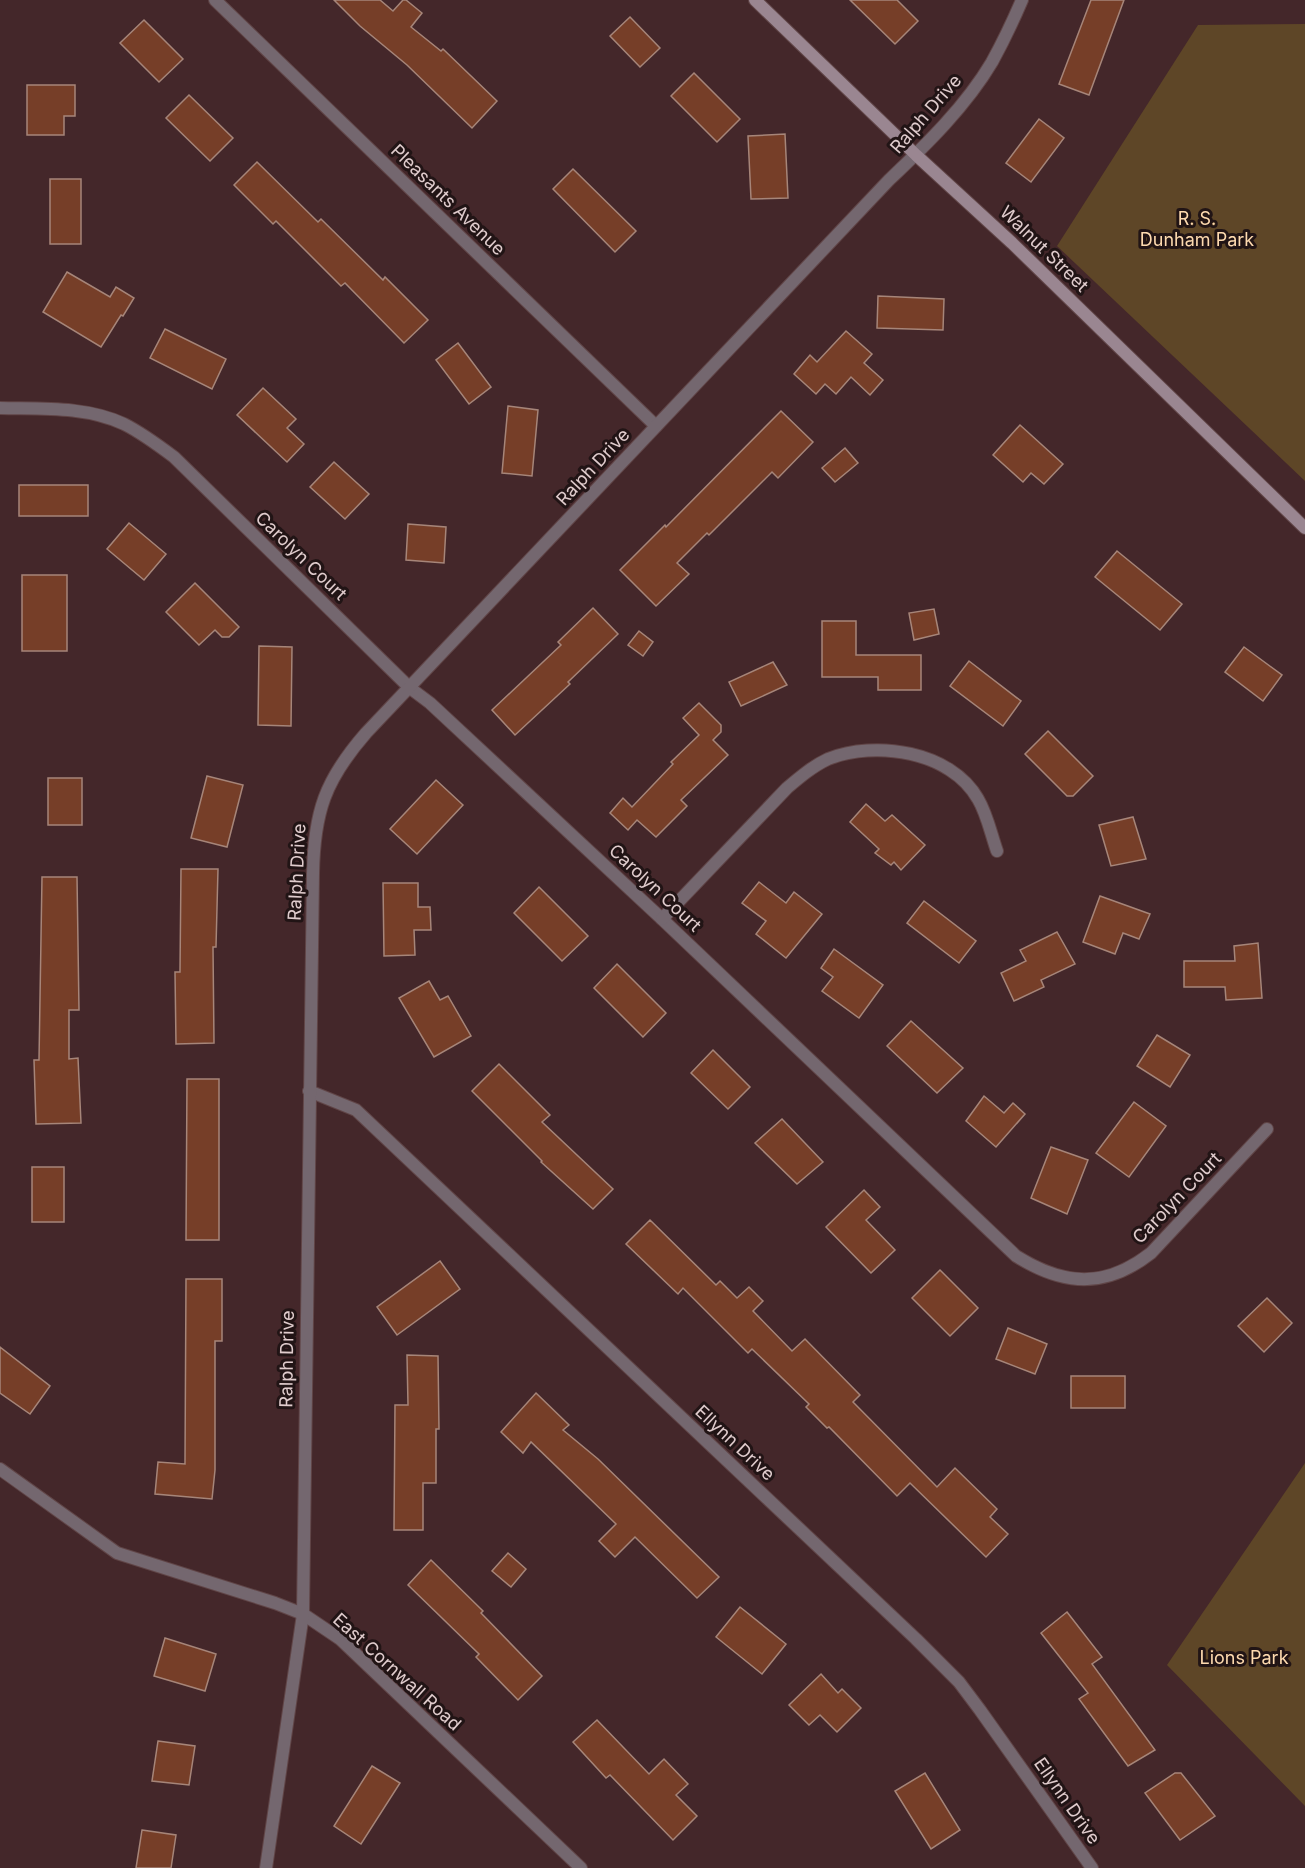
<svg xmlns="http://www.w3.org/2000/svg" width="1305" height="1868" viewBox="0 0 1305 1868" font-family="Inter,sans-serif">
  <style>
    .green { fill: #5e4627 }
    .building { fill: #763e28; stroke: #a68579; stroke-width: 1.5 }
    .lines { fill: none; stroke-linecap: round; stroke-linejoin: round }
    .minor-casing { stroke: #604547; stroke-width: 14 }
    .secondary-casing { stroke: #604547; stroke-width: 14 }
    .minor { stroke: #74676f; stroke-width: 12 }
    .secondary { stroke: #9a8691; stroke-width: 12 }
    .labels { text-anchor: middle; stroke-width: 6; stroke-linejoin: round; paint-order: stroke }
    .street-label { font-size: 18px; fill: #e0cccd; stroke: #211415 }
    .park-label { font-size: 18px; fill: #fedaaf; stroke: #211415 }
  </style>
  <rect width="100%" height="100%" fill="#44272a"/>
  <g class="green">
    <path d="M 1305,24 L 1305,481 L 1057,246 L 1198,25 Z"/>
    <path d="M 1305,1463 L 1305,1806 L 1167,1665 Z"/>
  </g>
  <g class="building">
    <path d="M 334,0 L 380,0 L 393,11 L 403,0 L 406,0 L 422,13 L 411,27 L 441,51 L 443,49 L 497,101 L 472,128 L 407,65 L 360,26 Z"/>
    <path d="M 850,0 L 897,0 L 918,21 L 895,44 Z"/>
    <path d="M 1091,0 L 1124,0 L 1089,95 L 1059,84 Z"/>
    <path d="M 630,17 L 660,48 L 640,67 L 610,36 Z"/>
    <path d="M 144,20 L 183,59 L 159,82 L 120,43 Z"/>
    <path d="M 694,73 L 740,119 L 717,142 L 671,96 Z"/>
    <path d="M 27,85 L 75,85 L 75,116 L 64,116 L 64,135 L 27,135 Z"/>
    <path d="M 189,95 L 233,138 L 210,161 L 166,118 Z"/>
    <path d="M 1039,119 L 1064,138 L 1031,182 L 1006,163 Z"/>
    <path d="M 785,134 L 788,198 L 751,199 L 748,136 Z"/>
    <path d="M 257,162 L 318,222 L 321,219 L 383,280 L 385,277 L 428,320 L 404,343 L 345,283 L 341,286 L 276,221 L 273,224 L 234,185 Z"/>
    <path d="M 573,169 L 636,231 L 615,252 L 553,189 Z"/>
    <rect x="50" y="179" width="31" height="65"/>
    <path d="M 67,272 L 110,297 L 116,287 L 134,298 L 123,316 L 121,315 L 101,347 L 43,312 Z"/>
    <path d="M 878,296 L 944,299 L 943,330 L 877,328 Z"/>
    <path d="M 165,329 L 226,359 L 212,389 L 150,358 Z"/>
    <path d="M 846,331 L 872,354 L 864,363 L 883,380 L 870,395 L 851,377 L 836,394 L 825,384 L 816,394 L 794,374 L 810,355 L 817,362 Z"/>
    <path d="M 458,343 L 491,387 L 469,404 L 436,360 Z"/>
    <path d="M 263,388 L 296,419 L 287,428 L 304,444 L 287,462 L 237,415 Z"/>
    <path d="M 508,406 L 538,410 L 532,476 L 502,473 Z"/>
    <path d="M 781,411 L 813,442 L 778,478 L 772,472 L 709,535 L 707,533 L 677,563 L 689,574 L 656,606 L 620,570 L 665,525 L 666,527 Z"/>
    <path d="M 1020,425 L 1063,464 L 1044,484 L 1031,473 L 1023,482 L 993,455 Z"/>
    <path d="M 845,448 L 858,463 L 835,482 L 822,468 Z"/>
    <path d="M 334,462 L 369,494 L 345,519 L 310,487 Z"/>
    <rect x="19" y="485" width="69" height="31"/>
    <path d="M 129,523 L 166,554 L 144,580 L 107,549 Z"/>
    <path d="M 408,524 L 446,527 L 444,563 L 406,560 Z"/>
    <path d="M 1117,551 L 1182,604 L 1160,630 L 1095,577 Z"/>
    <rect x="22" y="575" width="45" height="76"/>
    <path d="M 195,583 L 239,627 L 229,637 L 222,637 L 215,630 L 199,645 L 166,612 Z"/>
    <path d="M 593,608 L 618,634 L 568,682 L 570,684 L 515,735 L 492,710 L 561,645 L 558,642 Z"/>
    <path d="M 934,609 L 939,634 L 914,640 L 909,613 Z"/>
    <path d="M 822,621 L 856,621 L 856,655 L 921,655 L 921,690 L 878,690 L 878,677 L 822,677 Z"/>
    <path d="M 639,631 L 653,642 L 643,656 L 628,645 Z"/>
    <path d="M 259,646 L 292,647 L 291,726 L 258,725 Z"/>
    <path d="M 1244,647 L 1282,675 L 1263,701 L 1225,672 Z"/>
    <path d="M 969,661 L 1021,701 L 1003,726 L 950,686 Z"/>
    <path d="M 773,662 L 787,685 L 741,706 L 729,682 Z"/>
    <path d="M 699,703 L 721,725 L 721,732 L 713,740 L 728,755 L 681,800 L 687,806 L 656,837 L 637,820 L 628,830 L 610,813 L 623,798 L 632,807 L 673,764 L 671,762 L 699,735 L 683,718 Z"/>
    <path d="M 1048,731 L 1093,776 L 1073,796 L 1067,796 L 1025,754 Z"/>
    <path d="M 207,776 L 243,785 L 227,847 L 191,838 Z"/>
    <rect x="48" y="778" width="34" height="47"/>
    <path d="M 436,780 L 463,805 L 417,854 L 390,829 Z"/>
    <path d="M 866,804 L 885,821 L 892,815 L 925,845 L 901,870 L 894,862 L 891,865 L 875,853 L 879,849 L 850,822 Z"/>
    <path d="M 1133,817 L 1146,859 L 1111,866 L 1099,825 Z"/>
    <path d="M 181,869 L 218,869 L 216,947 L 213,947 L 214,1043 L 176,1044 L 175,972 L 180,972 Z"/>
    <path d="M 42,877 L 77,877 L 79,1010 L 69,1010 L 69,1059 L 78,1058 L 81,1123 L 36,1124 L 34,1060 L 39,1060 Z"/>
    <path d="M 759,882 L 786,903 L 794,892 L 822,914 L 786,958 L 756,934 L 766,921 L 742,903 Z"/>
    <path d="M 383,883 L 418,883 L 418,907 L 430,907 L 431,930 L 414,930 L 415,955 L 384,956 Z"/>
    <path d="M 539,887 L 588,936 L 562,961 L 514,913 Z"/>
    <path d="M 1100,896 L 1150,914 L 1139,939 L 1123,933 L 1115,954 L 1083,942 Z"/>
    <path d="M 924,901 L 976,941 L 959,963 L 907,923 Z"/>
    <path d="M 1057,932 L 1075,964 L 1041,980 L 1044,987 L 1014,1001 L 1001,973 L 1026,961 L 1020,950 Z"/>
    <path d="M 1258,943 L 1262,998 L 1226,1000 L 1225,987 L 1184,987 L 1184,961 L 1235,961 L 1234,946 Z"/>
    <path d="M 834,949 L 883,985 L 859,1018 L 822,991 L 833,977 L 821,968 Z"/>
    <path d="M 617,964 L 666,1013 L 643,1037 L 594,988 Z"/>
    <path d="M 429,981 L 440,1000 L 448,996 L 471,1036 L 434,1057 L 399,998 Z"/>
    <path d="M 911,1021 L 963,1068 L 937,1093 L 887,1046 Z"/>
    <path d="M 1157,1035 L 1190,1055 L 1170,1087 L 1137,1066 Z"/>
    <path d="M 713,1050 L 750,1087 L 728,1109 L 691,1073 Z"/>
    <path d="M 499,1064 L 550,1115 L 542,1122 L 613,1189 L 593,1209 L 541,1162 L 542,1161 L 472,1091 Z"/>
    <path d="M 187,1079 L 219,1079 L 219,1240 L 186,1240 Z"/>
    <path d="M 984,1096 L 1004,1113 L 1013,1103 L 1025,1114 L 996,1147 L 966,1121 Z"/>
    <path d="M 1134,1102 L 1166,1126 L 1129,1177 L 1096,1153 Z"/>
    <path d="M 782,1119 L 823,1162 L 797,1184 L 755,1143 Z"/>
    <path d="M 1051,1147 L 1088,1160 L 1067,1214 L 1031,1198 Z"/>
    <rect x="32" y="1167" width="32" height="55"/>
    <path d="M 864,1190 L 880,1207 L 866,1220 L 895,1250 L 871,1273 L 826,1227 Z"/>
    <path d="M 650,1220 L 716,1285 L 720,1281 L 737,1298 L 749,1287 L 763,1301 L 753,1311 L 792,1351 L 805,1339 L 860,1395 L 853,1402 L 937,1487 L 955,1468 L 997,1509 L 990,1517 L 1008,1534 L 986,1557 L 910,1483 L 897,1496 L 829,1427 L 827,1428 L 806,1407 L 809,1404 L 752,1349 L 748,1353 L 683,1288 L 678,1294 L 626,1244 Z"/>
    <path d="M 440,1261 L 460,1289 L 397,1335 L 377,1307 Z"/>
    <path d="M 940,1270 L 978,1308 L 950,1336 L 912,1298 Z"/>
    <path d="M 186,1279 L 222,1279 L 222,1341 L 215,1341 L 215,1470 L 212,1499 L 155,1494 L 158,1462 L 185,1464 Z"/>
    <path d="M 1267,1298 L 1292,1323 L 1264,1352 L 1238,1326 Z"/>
    <path d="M 1008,1328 L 1047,1344 L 1035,1374 L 996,1359 Z"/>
    <path d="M 0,1347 L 50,1386 L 30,1414 L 0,1393 Z"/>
    <path d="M 407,1355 L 438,1356 L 439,1429 L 436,1429 L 436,1483 L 423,1483 L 423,1530 L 394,1530 L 395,1405 L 408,1405 Z"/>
    <rect x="1071" y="1376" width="54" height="32"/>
    <path d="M 536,1393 L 569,1425 L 563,1430 L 598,1459 L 719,1577 L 697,1598 L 635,1537 L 615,1557 L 599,1541 L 616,1524 L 531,1442 L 523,1453 L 501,1432 Z"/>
    <path d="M 508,1553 L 526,1569 L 511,1587 L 492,1571 Z"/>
    <path d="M 431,1560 L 483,1611 L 481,1613 L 542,1676 L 518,1700 L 476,1657 L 479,1654 L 408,1585 Z"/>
    <path d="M 740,1607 L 786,1644 L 762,1674 L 716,1637 Z"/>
    <path d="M 1067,1612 L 1102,1657 L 1092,1664 L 1155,1750 L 1128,1766 L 1079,1699 L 1088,1693 L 1041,1633 Z"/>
    <path d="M 165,1638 L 216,1654 L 205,1691 L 154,1676 Z"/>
    <path d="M 821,1674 L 838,1693 L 842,1689 L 861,1708 L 837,1732 L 820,1715 L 809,1725 L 789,1705 Z"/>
    <path d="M 597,1720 L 649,1774 L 664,1759 L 688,1784 L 676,1795 L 697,1816 L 673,1840 L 610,1775 L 606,1778 L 573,1742 Z"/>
    <path d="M 158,1741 L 195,1746 L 189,1785 L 152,1781 Z"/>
    <path d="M 372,1766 L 400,1783 L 361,1844 L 334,1826 Z"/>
    <path d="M 925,1773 L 960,1830 L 931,1849 L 895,1791 Z"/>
    <path d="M 1175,1773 L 1181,1773 L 1215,1816 L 1180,1840 L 1145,1793 Z"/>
    <path d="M 142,1830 L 176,1835 L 171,1868 L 136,1868 Z"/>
  </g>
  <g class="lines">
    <g class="minor-casing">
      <g id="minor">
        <path d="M 215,0 L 656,426"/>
        <path d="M 0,408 C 41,409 85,406 124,424 C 142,433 158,445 174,457 L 410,688 L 430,703 L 662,919 L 1016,1256 C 1064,1286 1105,1289 1151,1253 L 1267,1129"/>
        <path d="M 662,919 L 787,788 C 800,777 813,766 828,759 C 875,740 951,751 978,799 C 987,814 991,834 997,851"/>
        <path d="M 309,1091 L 356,1110 L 916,1639 L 959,1682 L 980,1710 L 1092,1868"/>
        <path d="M 0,1469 L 117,1553 L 275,1603 L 303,1614 L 340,1639 L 581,1868"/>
        <path d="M 266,1868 L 303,1614 L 313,874 C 314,812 325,780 366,733 L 889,180 C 926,145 966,106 992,62 C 1003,42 1013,21 1022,0"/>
      </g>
    </g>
    <g class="secondary-casing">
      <path id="secondary" d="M 755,0 L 916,155 L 1012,243 L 1305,528"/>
    </g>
    <use href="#minor" class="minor"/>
    <use href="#secondary" class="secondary"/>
  </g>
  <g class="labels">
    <g class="street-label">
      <text transform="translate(926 114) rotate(-49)" y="6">Ralph Drive</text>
      <text transform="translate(448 200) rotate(44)" y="6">Pleasants Avenue</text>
      <text transform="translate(1044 249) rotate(44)" y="6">Walnut Street</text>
      <text transform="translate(593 467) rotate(-47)" y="6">Ralph Drive</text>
      <text transform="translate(301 556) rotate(44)" y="6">Carolyn Court</text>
      <text transform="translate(297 872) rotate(-87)" y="6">Ralph Drive</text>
      <text transform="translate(655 888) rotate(43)" y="6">Carolyn Court</text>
      <text transform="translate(1177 1198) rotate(-46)" y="6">Carolyn Court</text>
      <text transform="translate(287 1359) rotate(-89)" y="6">Ralph Drive</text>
      <text transform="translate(735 1443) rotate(43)" y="6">Ellynn Drive</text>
      <text transform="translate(397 1672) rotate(42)" y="6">East Cornwall Road</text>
      <text transform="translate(1067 1801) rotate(55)" y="6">Ellynn Drive</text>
    </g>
    <g class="park-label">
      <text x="1197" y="225">R. S.<tspan x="1197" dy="21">Dunham Park</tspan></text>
      <text x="1244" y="1664">Lions Park</text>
    </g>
  </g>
</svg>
